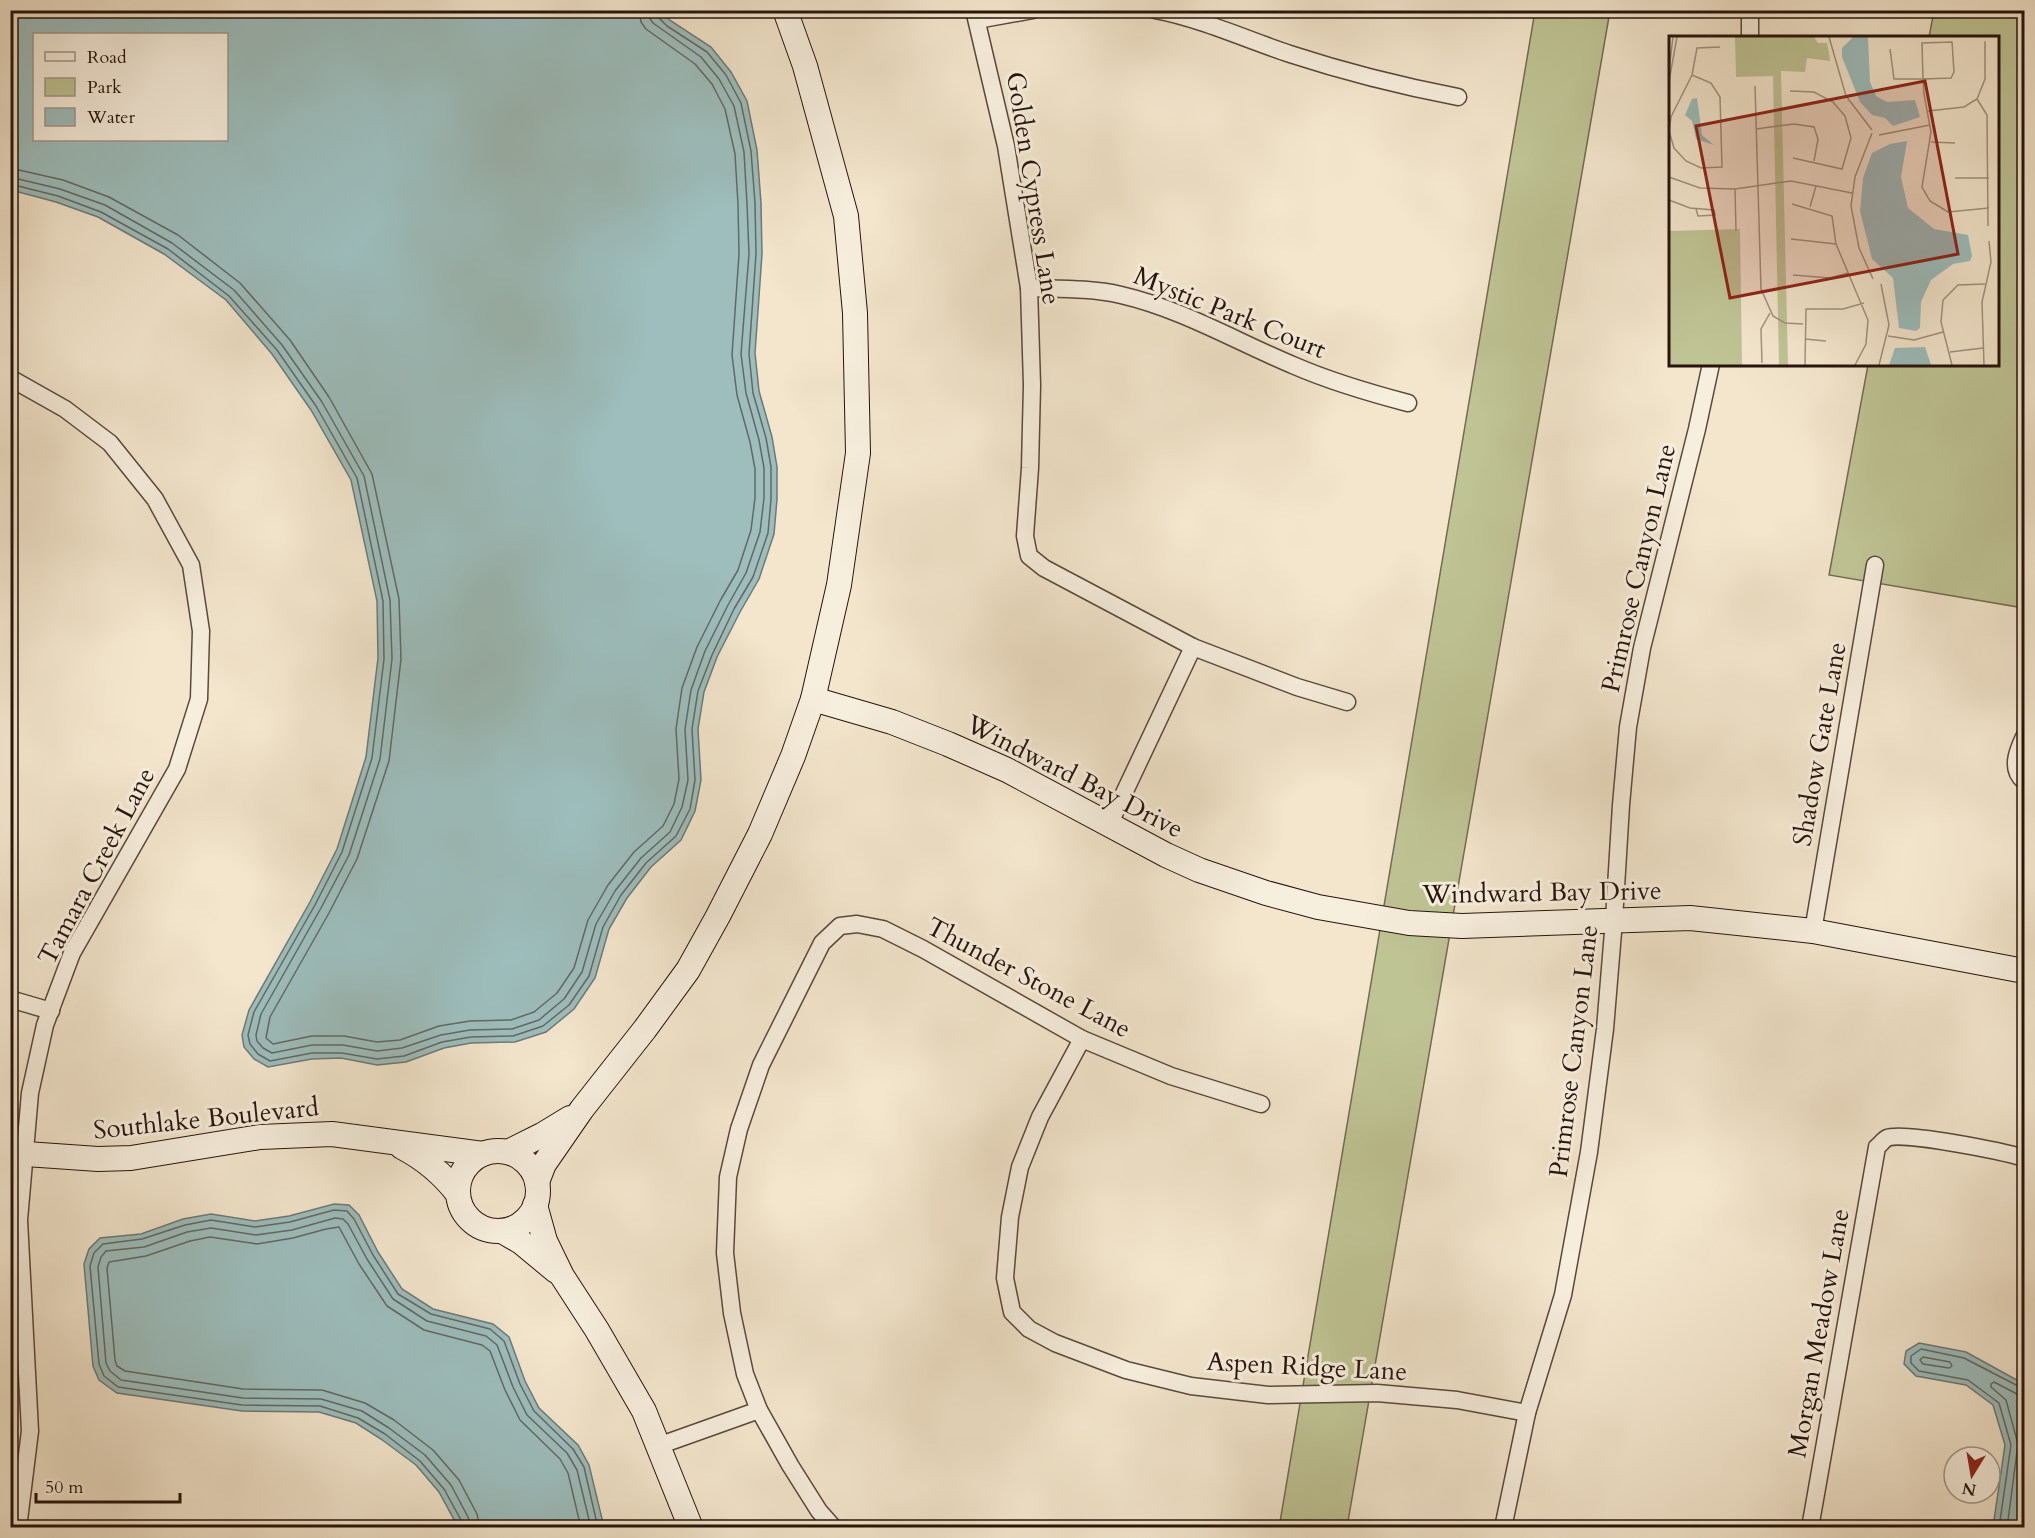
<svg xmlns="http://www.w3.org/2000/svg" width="2035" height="1538" viewBox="0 0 2035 1538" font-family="Cardo,serif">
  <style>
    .green { fill: #bfc495; stroke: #736c51; stroke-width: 1.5 }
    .water { fill: #9dbebd; stroke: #6e7a77; stroke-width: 1.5; fill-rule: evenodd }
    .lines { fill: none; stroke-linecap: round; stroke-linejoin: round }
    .shore { stroke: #626965; stroke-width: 1.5 }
    .street-casing { stroke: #5a483d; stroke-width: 19 }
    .secondary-casing { stroke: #27140d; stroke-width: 26 }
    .street { stroke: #f7efde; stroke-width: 16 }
    .secondary { stroke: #f7efde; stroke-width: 24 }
    .labels { text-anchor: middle; stroke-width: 6; stroke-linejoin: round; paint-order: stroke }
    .street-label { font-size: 26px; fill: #27140d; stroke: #f7efde }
    .inset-road { fill: none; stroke: #a19280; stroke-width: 1.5 }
    .view { fill: #8f2418; fill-opacity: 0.15; stroke: #8f2418; stroke-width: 3 }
    .inset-edge { fill: none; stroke: #27140d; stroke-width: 3 }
  </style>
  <rect width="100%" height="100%" fill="#f3e6cd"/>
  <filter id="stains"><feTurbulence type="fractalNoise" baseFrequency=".00333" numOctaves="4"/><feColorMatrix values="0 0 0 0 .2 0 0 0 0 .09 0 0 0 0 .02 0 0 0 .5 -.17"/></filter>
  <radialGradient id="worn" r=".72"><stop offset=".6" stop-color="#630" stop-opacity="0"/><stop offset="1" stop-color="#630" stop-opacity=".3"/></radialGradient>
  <g class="green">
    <path d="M 1535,11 L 1610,11 L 1347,1527 L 1279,1528 Z"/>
    <path d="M 1934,11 L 2024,11 L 2024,608 L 1829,575 L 1868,365 L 1998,364 L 1998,38 L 1929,37 Z"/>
  </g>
  <g class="water">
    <path d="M 10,11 L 659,11 L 671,21 L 711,47 L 731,72 L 747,101 L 757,150 L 761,203 L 762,254 L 755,353 L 759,391 L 772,437 L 777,467 L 777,499 L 774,534 L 759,579 L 740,612 L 717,657 L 704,692 L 698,729 L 701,780 L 695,811 L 681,840 L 651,867 L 627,898 L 609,929 L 595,978 L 574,1009 L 546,1032 L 515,1042 L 471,1043 L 444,1048 L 406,1062 L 377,1065 L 341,1058 L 312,1059 L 268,1067 L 254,1059 L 244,1047 L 242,1035 L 249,1010 L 310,902 L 337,849 L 366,757 L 378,658 L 377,601 L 351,480 L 311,410 L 272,354 L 226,300 L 164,254 L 98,217 L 56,202 L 11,190 ZM 34,34 L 226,34 L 226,140 L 34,140 Z"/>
    <path d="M 334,1204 L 349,1205 L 359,1215 L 378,1252 L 402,1289 L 433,1309 L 493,1324 L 509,1337 L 525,1381 L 539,1408 L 578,1445 L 589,1465 L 604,1527 L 458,1527 L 439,1492 L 416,1465 L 381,1439 L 356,1423 L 319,1412 L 242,1411 L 117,1393 L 99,1380 L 93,1366 L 84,1264 L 89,1249 L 100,1238 L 141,1234 L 183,1219 L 211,1214 L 255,1221 L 289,1216 Z"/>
    <path d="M 1919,1343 L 1966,1352 L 2024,1384 L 2024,1527 L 1993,1527 L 2005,1445 L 1993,1405 L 1966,1385 L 1916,1376 L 1904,1364 L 1906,1351 Z"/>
  </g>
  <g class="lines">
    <g class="shore">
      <path d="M 10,168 L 63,180 L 109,197 L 178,235 L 240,283 L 290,340 L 329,397 L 372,474 L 399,599 L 401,659 L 389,761 L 357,859 L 329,913 L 270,1017 L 266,1038 L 273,1044 L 312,1036 L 344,1036 L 377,1042 L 400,1040 L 439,1026 L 470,1021 L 511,1020 L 534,1012 L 557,993 L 574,968 L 588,920 L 608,885 L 634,852 L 663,826 L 674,804 L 679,779 L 676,729 L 682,688 L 697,647 L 720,601 L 738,570 L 751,530 L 755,498 L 755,469 L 750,442 L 737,395 L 732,355 L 739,254 L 738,204 L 735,154 L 725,109 L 712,84 L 695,64 L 646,29 L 641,22 L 639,10"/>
      <path d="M 10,177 L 60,189 L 105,205 L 172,243 L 234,290 L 282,345 L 322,402 L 364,476 L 390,600 L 392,659 L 380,759 L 349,855 L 321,908 L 261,1014 L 256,1035 L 257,1041 L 263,1048 L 272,1053 L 312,1045 L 343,1045 L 377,1051 L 402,1048 L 441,1035 L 470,1030 L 512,1029 L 539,1020 L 564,999 L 582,972 L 596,924 L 615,891 L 641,858 L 670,832 L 682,807 L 688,780 L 685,729 L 691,690 L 705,651 L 728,605 L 746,573 L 760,532 L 764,498 L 764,468 L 759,440 L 746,393 L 741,354 L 749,254 L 747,204 L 744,152 L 734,106 L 719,79 L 701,57 L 653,23 L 649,17 L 648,10"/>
      <path d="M 10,184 L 58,196 L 101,212 L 168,249 L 229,296 L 277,350 L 316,406 L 357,478 L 383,601 L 384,659 L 372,758 L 342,852 L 315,905 L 254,1012 L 248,1035 L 250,1044 L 258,1054 L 270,1061 L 312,1053 L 342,1053 L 377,1059 L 404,1056 L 442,1042 L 471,1037 L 513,1036 L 543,1026 L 569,1005 L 589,976 L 603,927 L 621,895 L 646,863 L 676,836 L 690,809 L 695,780 L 692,729 L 698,691 L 712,655 L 734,609 L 753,577 L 768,533 L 771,499 L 771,467 L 766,438 L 753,393 L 749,354 L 756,254 L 755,203 L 751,151 L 741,103 L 726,75 L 707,52 L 667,26 L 657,16 L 656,10"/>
      <path d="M 1923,1357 L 1950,1362 L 1952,1366 L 1949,1368 L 1923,1364 L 1920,1360 Z"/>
      <path d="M 463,1528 L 461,1520 L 444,1489 L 420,1461 L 385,1434 L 358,1418 L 320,1406 L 242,1405 L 118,1387 L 104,1376 L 99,1364 L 90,1266 L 94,1253 L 103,1244 L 142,1239 L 185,1225 L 211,1220 L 255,1227 L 290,1222 L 334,1210 L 347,1211 L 354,1219 L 373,1255 L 398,1294 L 431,1314 L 490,1329 L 504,1341 L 520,1384 L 534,1411 L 573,1449 L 584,1467 L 598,1528"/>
      <path d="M 471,1528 L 468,1517 L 451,1485 L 425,1455 L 389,1428 L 362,1411 L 321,1399 L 243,1398 L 121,1380 L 110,1371 L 106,1363 L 98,1267 L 101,1257 L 106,1251 L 144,1247 L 187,1232 L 211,1228 L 256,1235 L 292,1230 L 335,1218 L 343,1219 L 348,1224 L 367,1259 L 393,1299 L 427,1321 L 486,1336 L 497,1345 L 513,1387 L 527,1415 L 567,1453 L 577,1470 L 591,1528"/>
      <path d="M 480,1528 L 477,1514 L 459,1480 L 433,1450 L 394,1420 L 365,1403 L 322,1390 L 243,1389 L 125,1371 L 117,1366 L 115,1360 L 107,1268 L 109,1262 L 146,1256 L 190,1241 L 210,1237 L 257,1244 L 293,1238 L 326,1229 L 339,1227 L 359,1264 L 387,1306 L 424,1330 L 482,1345 L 490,1351 L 505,1390 L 520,1420 L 560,1459 L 568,1473 L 581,1528"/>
      <path d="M 1999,1528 L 2011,1445 L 1999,1403 L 1968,1380 L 1919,1371 L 1911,1363 L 1911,1356 L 1921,1349 L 1964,1358 L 2020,1387 L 2024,1387"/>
      <path d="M 2007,1528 L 2018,1444 L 2006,1400 L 1991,1387 L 1991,1384 L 1994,1382 L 2017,1394 L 2024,1395"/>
    </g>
    <g class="street-casing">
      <g id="street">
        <path d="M 974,10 L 1006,146 L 1029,288 L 1032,385 L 1030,468 L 1025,536 L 1029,556 L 1044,568 L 1193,647 L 1297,687 L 1347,702"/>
        <path d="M 1155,10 C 1202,19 1245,39 1290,54 C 1345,72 1401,86 1458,97"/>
        <path d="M 977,20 L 1033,10"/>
        <path d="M 1750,38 L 1750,10"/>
        <path d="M 1029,288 C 1059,289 1091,288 1121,295 C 1182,309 1237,342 1295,366 C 1332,382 1370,393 1408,403"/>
        <path d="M 10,378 L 65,409 L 110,443 L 155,499 L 191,565 L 201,631 L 199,699 L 177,769 L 72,953 L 45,1025 L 30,1093 L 19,1220 L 30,1431 L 18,1528"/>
        <path d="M 2024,737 C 2017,752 2010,769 2024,781"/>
        <path d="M 1109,825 L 1193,647"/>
        <path d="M 1813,931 L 1875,565"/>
        <path d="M 10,999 L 51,1011"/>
        <path d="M 1082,1039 L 1040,1117 L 1020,1167 L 1010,1217 L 1005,1278 L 1012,1312 L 1029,1329 L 1055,1343 L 1126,1370 L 1191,1386 L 1268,1395 L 1377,1393 L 1457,1400 L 1527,1413"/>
        <path d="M 658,1446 L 759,1410"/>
        <path d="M 834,1528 L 819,1511 L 790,1465 L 759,1410 L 745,1374 L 732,1313 L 725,1253 L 728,1177 L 739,1129 L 761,1065 L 822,943 L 840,926 L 857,924 L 883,929 L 923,949 L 1082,1039 L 1171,1076 L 1261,1104"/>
        <path d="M 1503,1528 L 1527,1413 L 1563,1295 L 1589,1152 L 1605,1029 L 1614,920 L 1621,805 L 1628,727 L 1642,648 L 1697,429 L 1711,364"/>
        <path d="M 1810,1528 L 1877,1147 C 1880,1145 1884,1139 1887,1138 C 1903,1131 2005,1152 2024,1158"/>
      </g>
    </g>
    <g class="secondary-casing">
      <g id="secondary">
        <path d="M 813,699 L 892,722 L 948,744 L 1007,770 L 1166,855 L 1199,870 L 1266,893 L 1318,907 L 1409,923 L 1462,926 L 1690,918 L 1813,931 L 2024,971"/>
        <path d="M 402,1147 C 425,1159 442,1173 458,1194"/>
        <circle cx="498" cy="1191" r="40"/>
        <path d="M 508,1152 L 542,1135 L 570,1118"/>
        <path d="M 26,1154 L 98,1159 L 131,1158 L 260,1137 L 332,1134 L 483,1154"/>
        <path d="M 537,1182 L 544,1164 L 582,1109 L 645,1029 L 688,970 L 718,916 L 760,834 L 793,756 L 813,699 L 839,585 L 858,453 L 855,313 L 846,216 L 805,66 L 785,10"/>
        <path d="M 535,1205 L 545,1241 L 562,1276 L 597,1330 L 644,1411 L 691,1528"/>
        <path d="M 502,1231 L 521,1242 L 556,1271"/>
      </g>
    </g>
    <use href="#street" class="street"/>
    <use href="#secondary" class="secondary"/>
  </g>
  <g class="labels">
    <g class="street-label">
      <text transform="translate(1034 188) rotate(81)" y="9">Golden Cypress Lane</text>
      <text transform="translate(1230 312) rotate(22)" y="9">Mystic Park Court</text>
      <text transform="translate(1638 568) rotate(-77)" y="9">Primrose Canyon Lane</text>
      <text transform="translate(1819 744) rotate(-80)" y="9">Shadow Gate Lane</text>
      <text transform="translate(1075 776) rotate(27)" y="9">Windward Bay Drive</text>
      <text transform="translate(96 866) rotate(-62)" y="9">Tamara Creek Lane</text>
      <text transform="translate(1542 892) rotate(-1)" y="9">Windward Bay Drive</text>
      <text transform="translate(1029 977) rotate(28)" y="9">Thunder Stone Lane</text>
      <text transform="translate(1573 1051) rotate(-83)" y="9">Primrose Canyon Lane</text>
      <text transform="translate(206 1118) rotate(-6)" y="9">Southlake Boulevard</text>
      <text transform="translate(1818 1333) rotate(-80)" y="9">Morgan Meadow Lane</text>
      <text transform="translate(1307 1366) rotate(3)" y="9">Aspen Ridge Lane</text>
    </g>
  </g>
  <g transform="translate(1669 36)">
    <rect width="330" height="330" fill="#f3e6cd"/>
    <path d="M 66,1 L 145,1 L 149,7 L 158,7 L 160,17 L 161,25 L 138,22 L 136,36 L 112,35 L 119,329 L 110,329 L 104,40 L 67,41 ZM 71,193 L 73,329 L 0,329 L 0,195 Z" fill="#bfc495"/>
    <path d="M 184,1 L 199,1 L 201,46 L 207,60 L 218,66 L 246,64 L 251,81 L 224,90 L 216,82 L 203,79 L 191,66 L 173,21 L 173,12 ZM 28,62 L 33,99 L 45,109 L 27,103 L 23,85 L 16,79 L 23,63 ZM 238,105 L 232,141 L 239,172 L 265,193 L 299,199 L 303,220 L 301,225 L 284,228 L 262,244 L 252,266 L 251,292 L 247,295 L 230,292 L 224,242 L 203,223 L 191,175 L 194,142 L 203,117 L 221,108 ZM 256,311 L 262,329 L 220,329 L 226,312 Z" fill="#9dbebd"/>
    <path class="inset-road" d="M 160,1 L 177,60 L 203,94M 221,13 L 225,43 L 254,43 L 282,42 L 285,36 L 283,6 L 253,7 L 254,43 L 255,58 L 262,96 L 253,151 L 261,165 L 279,176 L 320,172M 0,34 L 4,1M 23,39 L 42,47 L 51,61 L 53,131 L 32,132 L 17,125 L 5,112 L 0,95 L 2,81 L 23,39 L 28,12 L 51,11M 0,45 L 8,1M 86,50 L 92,253 L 104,280 L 116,287 L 134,288M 121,55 L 145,56 L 164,66 L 176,80 L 182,102 L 173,133 L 124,122M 308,63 L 318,79 L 319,190M 259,75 L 295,71 L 308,63 L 316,43 L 316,5M 87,93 L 125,88 L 145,91 L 149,103 L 145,125M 203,97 L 186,141 L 182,170 L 190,212 L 204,243M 210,99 L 261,89M 262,106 L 286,107M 0,141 L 31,152 L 66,153 L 122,145 L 183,157M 286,142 L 320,142M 66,153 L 67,195M 0,164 L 21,172 L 45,174 L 46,179 L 29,180 L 27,173M 123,168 L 163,180 L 167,208 L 199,284 L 197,308 L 186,329M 141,171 L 147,150M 122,203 L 167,208M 124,239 L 161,242 L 179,237M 219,300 L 245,304 L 274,296M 136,303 L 157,305M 281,316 L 314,312M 93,327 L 92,293 L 101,277M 136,329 L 137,273 L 174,273 L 195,267M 210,329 L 220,289 L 212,248M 283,329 L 272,286 L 274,264 L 289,249 L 316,248M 315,329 L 313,266 L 322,226 L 320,205"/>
    <path class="view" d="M 256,45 L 289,218 L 61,262 L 27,90 Z"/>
    <rect width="330" height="330" class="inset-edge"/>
  </g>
  <rect width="2035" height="1538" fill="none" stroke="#f3e6cd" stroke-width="36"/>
  <rect x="12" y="12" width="2011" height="1514" fill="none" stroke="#27140d" stroke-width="3"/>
  <rect x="18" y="18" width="1999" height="1502" fill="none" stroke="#27140d" stroke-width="1.5"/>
  <rect x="33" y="33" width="195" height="108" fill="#f7efde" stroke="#a4978a" stroke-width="1.5"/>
  <rect x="45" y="52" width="30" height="9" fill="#f7efde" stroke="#a4978a" stroke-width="1.5"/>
  <text x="87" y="63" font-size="18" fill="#27140d">Road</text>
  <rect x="45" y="78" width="30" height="18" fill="#bfc495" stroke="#a4978a" stroke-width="1.5"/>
  <text x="87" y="93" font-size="18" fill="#27140d">Park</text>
  <rect x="45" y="108" width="30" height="18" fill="#9dbebd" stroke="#a4978a" stroke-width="1.5"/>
  <text x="87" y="123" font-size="18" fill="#27140d">Water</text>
  <g transform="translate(1972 1475) rotate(191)"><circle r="28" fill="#f7efde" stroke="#a4978a" stroke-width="1.5"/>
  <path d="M0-4.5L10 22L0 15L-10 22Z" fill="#8f2418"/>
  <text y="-9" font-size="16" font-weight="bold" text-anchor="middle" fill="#27140d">N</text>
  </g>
  <path d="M36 1493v9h144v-9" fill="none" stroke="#27140d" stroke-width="3"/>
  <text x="45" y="1493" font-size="18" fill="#27140d" stroke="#f7efde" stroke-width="4.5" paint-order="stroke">50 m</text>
  <rect width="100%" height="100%" filter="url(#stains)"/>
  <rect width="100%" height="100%" fill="url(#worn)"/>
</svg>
